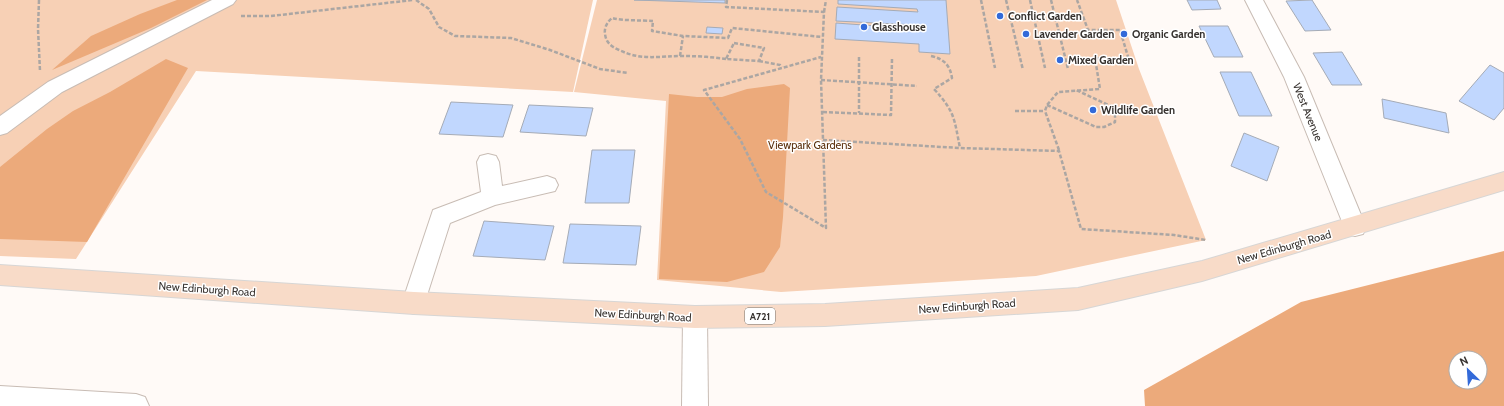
<svg xmlns="http://www.w3.org/2000/svg" width="1504" height="406" viewBox="0 0 1504 406" font-family="Cabin,sans-serif">
  <style>
    .green { fill: #f7d0b5 }
    .forest { fill: #ecaa7b; fill-rule: evenodd }
    .building { fill: #c1d7fe; stroke: #a5abb6 }
    .lines { fill: none; stroke-linecap: round; stroke-linejoin: round }
    .minor-casing { stroke: #c8bcb4; stroke-width: 2 }
    .major-casing { stroke: #d7d6d5; stroke-width: 2 }
    .path { stroke: #aba6a3; stroke-width: 2.5; stroke-dasharray: 4 2; stroke-linecap: butt }
    .minor { fill: #fff; fill-rule: evenodd }
    .major { fill: #f8dbc8; fill-rule: evenodd }
    .poi-dot { fill: #336ad9; stroke: #fff; stroke-width: 1.5 }
    .labels { text-anchor: middle; stroke-width: 3; stroke-linejoin: round; paint-order: stroke }
    .shield { fill: #fff; stroke: #73706d; stroke-width: 1 }
    .shield-label { font-size: 10px; font-weight: bold; fill: #37322f }
    .poi-label { font-size: 11px; font-weight: bold; fill: #37322f; stroke: #fff; text-anchor: start }
    .street-label { font-size: 11px; fill: #37322f; stroke: #fff }
    .park-label { font-size: 11px; fill: #5a2f0b; stroke: #fff }
  </style>
  <rect width="100%" height="100%" fill="#fffaf7"/>
  <g class="green">
    <path d="M 0,0 L 593,0 L 573,92 L 196,71 L 76,259 L 0,256 Z"/>
    <path d="M 597,0 L 1116,0 L 1139,69 L 1206,240 L 1036,276 L 781,292 L 657,280 L 666,101 L 574,92 Z"/>
  </g>
  <g class="forest">
    <path d="M 177,0 L 207,0 L 151,28 L 52,70 L 91,36 L 140,14 Z"/>
    <path d="M 166,59 L 188,68 L 87,242 L 0,239 L 0,167 L 47,129 L 73,111 L 110,92 Z"/>
    <path d="M 784,84 L 790,88 L 783,217 L 780,247 L 764,272 L 727,282 L 659,279 L 669,94 L 697,97 L 722,97 L 747,89 Z"/>
    <path d="M 1504,251 L 1504,406 L 1145,406 L 1144,390 L 1301,302 ZM 1456,358 L 1480,358 L 1480,382 L 1456,382 Z"/>
  </g>
  <g class="building">
    <path d="M 634,0 L 725,0 L 725,3 Z"/>
    <path d="M 838,0 L 946,0 L 950,54 L 919,52 L 919,44 L 835,39 L 836,23 L 918,29 L 917,25 L 836,21 L 837,7 L 918,12 L 917,9 L 838,4 Z"/>
    <path d="M 1187,0 L 1217,0 L 1221,9 L 1192,10 Z"/>
    <path d="M 1312,0 L 1331,30 L 1305,31 L 1286,1 Z"/>
    <path d="M 1199,26 L 1228,26 L 1243,57 L 1214,57 Z"/>
    <path d="M 707,27 L 723,28 L 722,34 L 706,33 Z"/>
    <path d="M 1342,52 L 1362,85 L 1332,85 L 1313,53 Z"/>
    <path d="M 1490,65 L 1504,73 L 1504,108 L 1494,120 L 1459,101 Z"/>
    <path d="M 1220,72 L 1251,72 L 1272,116 L 1239,116 Z"/>
    <path d="M 1382,99 L 1446,113 L 1449,133 L 1384,118 Z"/>
    <path d="M 451,102 L 513,105 L 503,137 L 439,134 Z"/>
    <path d="M 529,105 L 593,108 L 586,136 L 520,132 Z"/>
    <path d="M 1244,133 L 1279,147 L 1267,181 L 1231,166 Z"/>
    <path d="M 592,150 L 635,150 L 629,203 L 585,203 Z"/>
    <path d="M 484,221 L 554,226 L 545,260 L 473,256 Z"/>
    <path d="M 570,224 L 641,226 L 636,265 L 563,263 Z"/>
  </g>
  <g class="lines">
    <g class="minor-casing">
      <g id="minor">
        <path d="M 212,0 L 236,0 L 233,4 L 62,92 L 7,133 L 0,135 L 0,116 L 48,82 Z"/>
        <path d="M 1245,0 L 1263,0 L 1304,77 L 1366,227 L 1363,234 L 1355,236 L 1347,234 L 1284,77 Z"/>
        <path d="M 488,154 L 496,156 L 499,162 L 502,186 L 547,176 L 555,179 L 558,185 L 555,191 L 495,205 L 450,223 L 422,311 L 414,314 L 406,311 L 402,303 L 433,210 L 481,192 L 477,162 L 480,156 Z"/>
        <path d="M 695,306 L 704,309 L 707,317 L 708,406 L 682,406 L 683,317 L 686,309 Z"/>
        <path d="M 0,386 L 136,394 L 145,397 L 149,406 L 0,406 Z"/>
      </g>
    </g>
    <g class="major-casing">
      <path id="major" d="M 1504,172 L 1504,190 L 1202,281 L 1078,310 L 825,326 L 695,328 L 414,314 L 0,285 L 0,265 L 414,292 L 695,306 L 825,304 L 1078,288 L 1202,261 Z"/>
    </g>
    <g class="path">
      <path d="M 39,0 L 38,29 L 40,71"/>
      <path d="M 416,0 L 429,9 L 439,27 L 455,36 L 511,38 L 550,50 L 600,69 L 628,73"/>
      <path d="M 727,0 L 726,7 L 824,12 L 821,80 L 826,228 L 766,192 L 740,139 L 704,90 L 821,57"/>
      <path d="M 981,0 L 995,68"/>
      <path d="M 1006,0 L 1023,70"/>
      <path d="M 1030,0 L 1045,68"/>
      <path d="M 1051,0 L 1068,69"/>
      <path d="M 824,12 L 826,0"/>
      <path d="M 241,16 L 271,16 L 413,0"/>
      <path d="M 734,43 L 764,48 L 759,61 L 726,59 Z"/>
      <path d="M 680,56 L 683,36"/>
      <path d="M 931,56 C 944,59 950,65 952,78 L 934,89 C 955,112 954,118 960,148"/>
      <path d="M 859,57 L 859,113"/>
      <path d="M 726,59 C 712,57 697,56 683,56 C 658,56 642,61 619,50 C 612,47 606,43 605,34 C 604,28 607,22 612,18 C 623,21 641,20 653,21 L 652,31 L 683,36 L 728,38 L 732,28 L 822,37"/>
      <path d="M 759,61 L 780,65 L 782,67"/>
      <path d="M 821,80 L 917,86"/>
      <path d="M 1047,105 L 1096,127 L 1104,127 L 1115,122 L 1115,108 L 1076,90"/>
      <path d="M 1015,111 L 1045,111"/>
      <path d="M 823,112 L 891,115 L 892,58"/>
      <path d="M 823,140 L 960,148 L 1059,151 L 1081,229 L 1174,235 L 1206,240"/>
      <path d="M 1059,150 L 1045,111 L 1047,105 L 1058,92 L 1100,89 L 1095,58 L 1129,60 L 1120,30 L 1088,30 L 1077,0"/>
    </g>
    <use href="#minor" class="minor"/>
    <use href="#major" class="major"/>
  </g>
  <g class="poi-dot">
    <circle cx="1000" cy="16" r="4"/>
    <circle cx="864" cy="27" r="4"/>
    <circle cx="1026" cy="34" r="4"/>
    <circle cx="1124" cy="34" r="4"/>
    <circle cx="1060" cy="60" r="4"/>
    <circle cx="1093" cy="110" r="4"/>
  </g>
  <g class="labels">
    <rect class="shield" x="745" y="308" width="30" height="16" rx="3"/>
    <g class="shield-label">
      <text x="760" y="320">A721</text>
    </g>
    <g class="poi-label">
      <text x="1008" y="20">Conflict Garden</text>
      <text x="872" y="31">Glasshouse</text>
      <text x="1034" y="38">Lavender Garden</text>
      <text x="1132" y="38">Organic Garden</text>
      <text x="1068" y="64">Mixed Garden</text>
      <text x="1101" y="114">Wildlife Garden</text>
    </g>
    <g class="street-label">
      <text transform="translate(1308 112) rotate(68)" y="4">West Avenue</text>
      <text transform="translate(1284 247) rotate(-16)" y="4">New Edinburgh Road</text>
      <text transform="translate(207 289) rotate(4)" y="4">New Edinburgh Road</text>
      <text transform="translate(967 306) rotate(-4)" y="4">New Edinburgh Road</text>
      <text transform="translate(643 315) rotate(3)" y="4">New Edinburgh Road</text>
    </g>
    <g class="park-label">
      <text x="810" y="149">Viewpark Gardens</text>
    </g>
  </g>
  <g transform="translate(1468 370) rotate(335)"><circle r="19" fill="#ffffff" stroke="#afadac"/>
  <path d="M0-3L7 15L0 10L-7 15Z" fill="#336ad9"/>
  <text y="-6" font-size="11" font-weight="bold" text-anchor="middle" fill="#37322f">N</text>
  </g>
</svg>
